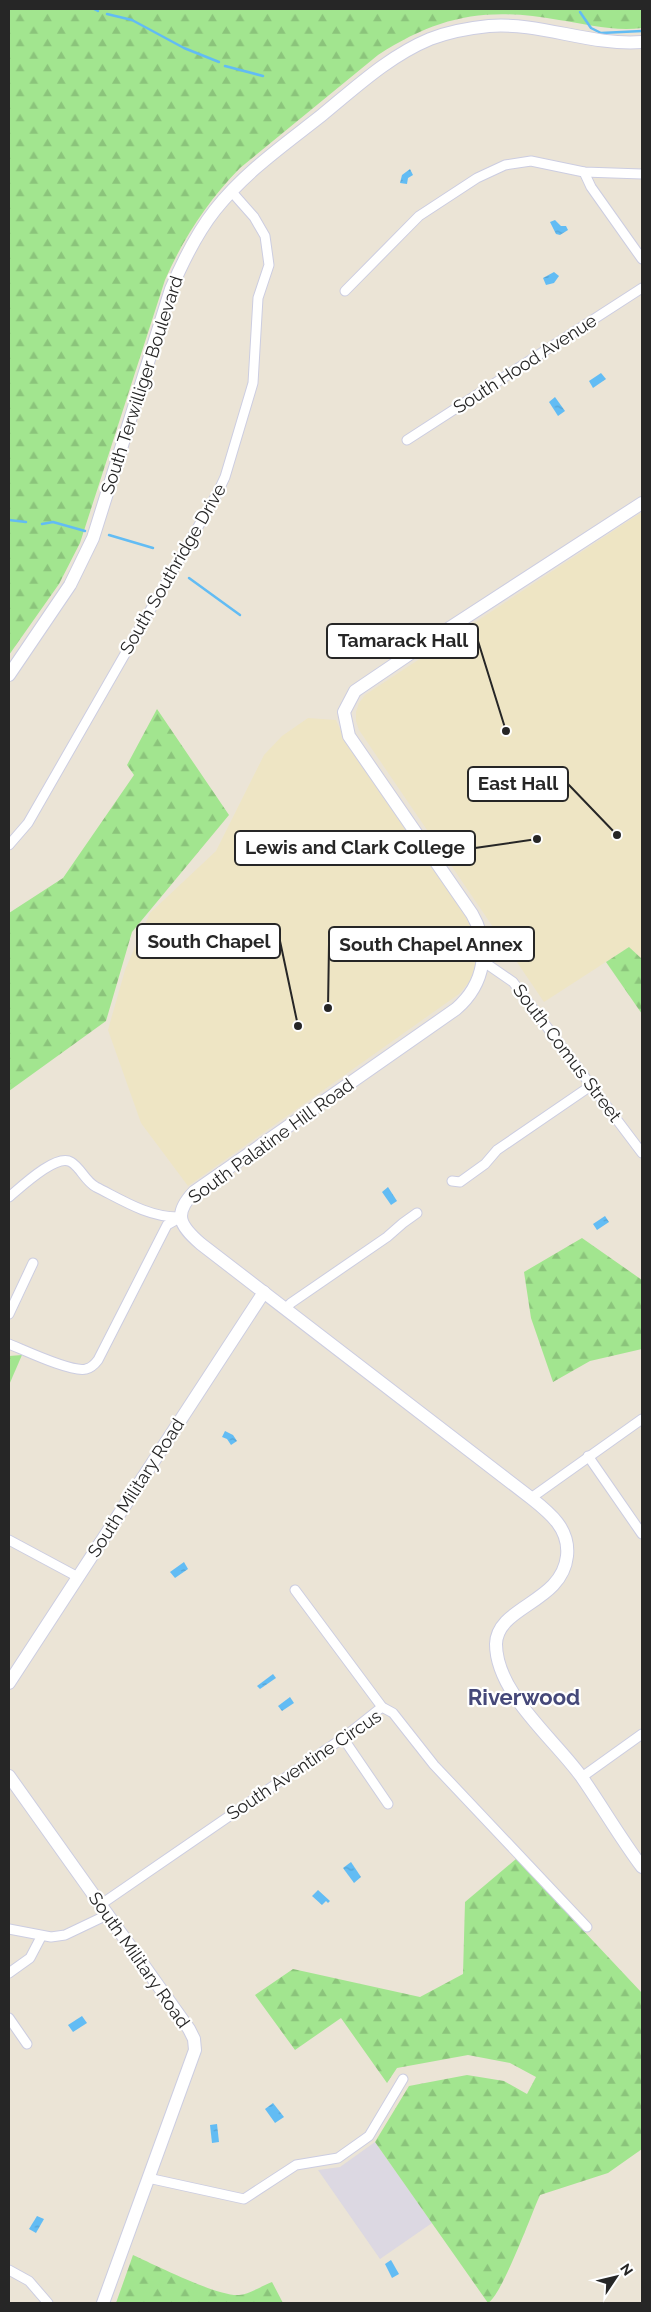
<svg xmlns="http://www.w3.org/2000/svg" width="651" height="2312" viewBox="0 0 651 2312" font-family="Raleway,sans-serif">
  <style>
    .industrial { fill: #dcd8e2 }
    .education { fill: #eee5c4 }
    .forest { fill: url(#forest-firs) }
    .water { fill: url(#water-ripples) }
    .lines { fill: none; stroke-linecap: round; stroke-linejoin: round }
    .stream { stroke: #62bcf4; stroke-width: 2.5 }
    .street-casing { stroke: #cccde1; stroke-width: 11 }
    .secondary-casing { stroke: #cccde1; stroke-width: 14 }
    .street { stroke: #fff; stroke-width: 9 }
    .secondary { stroke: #fff; stroke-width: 12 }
    .labels { text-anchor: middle; stroke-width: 4.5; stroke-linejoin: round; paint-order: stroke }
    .street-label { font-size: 18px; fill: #262626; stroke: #fff }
    .district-label { font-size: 22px; font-weight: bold; fill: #454879; stroke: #fff }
    .leader { fill: none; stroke: #262626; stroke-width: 2 }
    .callout-dot { fill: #262626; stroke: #fff; stroke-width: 2 }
    .callout { fill: #fff; stroke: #262626; stroke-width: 2 }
    .callout-label { font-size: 19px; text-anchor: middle; font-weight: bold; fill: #262626 }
  </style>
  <defs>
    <pattern id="forest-firs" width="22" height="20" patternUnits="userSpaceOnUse" patternTransform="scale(1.25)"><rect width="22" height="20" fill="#a2e58f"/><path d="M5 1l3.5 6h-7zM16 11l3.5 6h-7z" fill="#8bc47b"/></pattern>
    <pattern id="water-ripples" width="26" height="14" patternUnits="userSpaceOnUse" patternTransform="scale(1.25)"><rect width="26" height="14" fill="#62bcf4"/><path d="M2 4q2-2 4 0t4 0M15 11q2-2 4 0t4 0" fill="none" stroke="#55a1d1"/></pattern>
  </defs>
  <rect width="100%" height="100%" fill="#ebe4d6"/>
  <path class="industrial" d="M 375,2142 L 432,2223 L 380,2259 L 318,2170 L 340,2167 Z"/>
  <g class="education">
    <path d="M 642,512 L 642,959 L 629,947 L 544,1002 L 359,730 L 356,721 L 356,712 L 359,703 L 365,695 Z"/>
    <path d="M 308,718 L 336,720 L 346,742 L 470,920 L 476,934 L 477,965 L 469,982 L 459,994 L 188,1186 L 141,1123 L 108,1030 L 125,970 L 150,913 L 216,851 L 264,755 L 282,736 Z"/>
  </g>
  <g class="forest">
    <path d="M 9,9 L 642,9 L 642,28 C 615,32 586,24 559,20 C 487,7 440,15 378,55 L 240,168 C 207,202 184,237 165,280 L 80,543 L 59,584 L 9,655 Z"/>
    <path d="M 157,709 L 229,815 L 132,932 L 106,1021 L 9,1091 L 9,913 L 63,878 L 134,775 L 127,765 Z"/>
    <path d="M 629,947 L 642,959 L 642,1014 L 606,962 Z"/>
    <path d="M 582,1238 L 642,1280 L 642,1349 L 590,1361 L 553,1382 L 531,1318 L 524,1272 Z"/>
    <path d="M 22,1355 L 9,1385 L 9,1356 Z"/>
    <path d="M 516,1859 L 642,1993 L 642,2149 L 608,2173 L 540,2195 C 531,2215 502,2295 488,2303 L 375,2142 L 409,2086 L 467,2075 L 504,2081 L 527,2094 L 536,2077 L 510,2063 L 468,2055 L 397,2068 L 387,2083 L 341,2018 L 295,2050 L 255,1995 L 293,1969 L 420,1997 L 463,1974 L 465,1902 Z"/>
    <path d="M 133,2255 C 153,2264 218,2297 239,2295 C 249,2294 262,2286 272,2282 L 283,2303 L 116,2303 Z"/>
  </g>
  <g class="water">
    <path d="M 410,169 L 413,175 L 408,178 L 407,184 L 400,183 L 402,175 Z"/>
    <path d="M 555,220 L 561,226 L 566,226 L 568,230 L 560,235 L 556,234 L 550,222 Z"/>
    <path d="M 554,272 L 559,276 L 554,283 L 546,285 L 543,278 Z"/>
    <path d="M 601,373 L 606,379 L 593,388 L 589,381 Z"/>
    <path d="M 555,397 L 565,411 L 558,416 L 549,402 Z"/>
    <path d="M 388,1187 L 397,1201 L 391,1205 L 382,1192 Z"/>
    <path d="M 605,1216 L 609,1222 L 597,1230 L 593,1224 Z"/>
    <path d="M 225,1431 L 233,1435 L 237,1441 L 231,1445 L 227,1439 L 222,1437 Z"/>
    <path d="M 184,1562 L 188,1569 L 175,1578 L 170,1572 Z"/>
    <path d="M 273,1674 L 276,1678 L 260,1689 L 257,1686 Z"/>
    <path d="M 290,1697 L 294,1703 L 282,1711 L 278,1706 Z"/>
    <path d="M 351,1862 L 361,1877 L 354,1883 L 343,1868 Z"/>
    <path d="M 318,1890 L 330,1901 L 328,1903 L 326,1901 L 322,1905 L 312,1896 Z"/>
    <path d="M 82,2016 L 87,2023 L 73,2032 L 68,2025 Z"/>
    <path d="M 273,2103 L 284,2117 L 275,2123 L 265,2109 Z"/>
    <path d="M 217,2124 L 219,2142 L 212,2143 L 210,2125 Z"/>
    <path d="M 37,2216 L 44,2219 L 36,2233 L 29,2229 Z"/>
    <path d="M 391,2260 L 399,2274 L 392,2278 L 385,2264 Z"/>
  </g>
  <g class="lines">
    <g class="stream">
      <path d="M 94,9 L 98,11"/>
      <path d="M 580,12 L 591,28 L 601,33 L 642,31"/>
      <path d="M 107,14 L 132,20 L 184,48 L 219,62"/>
      <path d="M 225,66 L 263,76"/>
      <path d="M 9,520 L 26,522"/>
      <path d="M 42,524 L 53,522 L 85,531"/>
      <path d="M 109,535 L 153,548"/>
      <path d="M 189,578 L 240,615"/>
    </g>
    <g class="street-casing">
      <g id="street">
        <path d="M 584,172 L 591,187 L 642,259"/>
        <path d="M 345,291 L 419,216 L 477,178 L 505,165 L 531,161 L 584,172 L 642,174"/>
        <path d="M 407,440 L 642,288"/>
        <path d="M 9,845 L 28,823 L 218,492 L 225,477 L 253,383 L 258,298 L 269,265 L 265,236 L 254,217 L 231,191"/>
        <path d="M 484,962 L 513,982 L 642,1153"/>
        <path d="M 452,1181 L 460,1182 L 485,1164 L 497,1150 L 592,1085"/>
        <path d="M 9,1197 C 20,1188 56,1153 71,1162 C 81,1168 85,1181 96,1187 C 122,1200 148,1217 178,1217"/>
        <path d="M 286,1308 L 291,1303 L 387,1237 L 403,1223 L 417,1213"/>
        <path d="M 9,1314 L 33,1263"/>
        <path d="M 9,1344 C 24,1350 72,1373 86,1369 C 91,1368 95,1364 98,1360 L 167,1225 L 181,1217"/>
        <path d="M 588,1456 L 642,1534"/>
        <path d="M 531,1498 L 642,1419"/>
        <path d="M 9,1540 L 78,1577"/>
        <path d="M 295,1590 L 382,1707 L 393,1713 L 434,1765 L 587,1927"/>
        <path d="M 343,1738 L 388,1804"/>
        <path d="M 582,1777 L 642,1734"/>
        <path d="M 100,1905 L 343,1738 L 382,1707"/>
        <path d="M 9,1929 L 51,1937 L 65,1935 L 107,1915"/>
        <path d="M 9,1973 L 30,1958 L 41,1937"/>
        <path d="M 9,2018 L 27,2044"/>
        <path d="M 148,2178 L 244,2199 L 296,2165 L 338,2158 L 369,2136 L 403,2079"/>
        <path d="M 9,2270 L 29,2281 L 48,2303"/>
      </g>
    </g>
    <g class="secondary-casing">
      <g id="secondary">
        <path d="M 642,503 L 417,649 L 355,691 L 344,712 L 349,736 L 472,914 C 491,947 485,984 456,1009 L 194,1192 C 173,1214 179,1225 201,1244 L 531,1498 C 550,1513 570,1529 567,1556 C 562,1603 497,1606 496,1644 C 496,1694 557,1741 583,1779 C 603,1808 621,1839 642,1867"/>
        <path d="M 9,675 L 70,585 L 93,538 L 171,289 C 183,261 196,234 215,210 C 245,172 284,145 322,115 C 355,88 389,56 430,39 C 448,32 469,28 489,26 C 541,22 590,46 642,42"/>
        <path d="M 9,1683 L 264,1292"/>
        <path d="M 9,1776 L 189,2029 L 194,2039 L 195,2050 L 103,2303"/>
      </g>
    </g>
    <use href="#street" class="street"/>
    <use href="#secondary" class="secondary"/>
  </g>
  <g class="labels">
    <g class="street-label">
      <text transform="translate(525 364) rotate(-33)" y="6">South Hood Avenue</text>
      <text transform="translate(142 385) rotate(-72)" y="6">South Terwilliger Boulevard</text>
      <text transform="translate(173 569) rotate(-60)" y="6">South Southridge Drive</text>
      <text transform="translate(567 1053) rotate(53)" y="6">South Comus Street</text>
      <text transform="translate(271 1141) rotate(-36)" y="6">South Palatine Hill Road</text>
      <text transform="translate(136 1488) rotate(-57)" y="6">South Military Road</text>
      <text transform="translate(304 1765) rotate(-34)" y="6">South Aventine Circus</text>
      <text transform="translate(139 1960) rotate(55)" y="6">South Military Road</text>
    </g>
    <g class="district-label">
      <text x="524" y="1705">Riverwood</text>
    </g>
  </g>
  <path class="leader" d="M506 731L478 641M617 835L568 784M537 839L475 848M298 1026L280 941M328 1008L329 944"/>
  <g class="callout-dot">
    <circle cx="506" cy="731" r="5"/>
    <circle cx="617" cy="835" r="5"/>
    <circle cx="537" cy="839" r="5"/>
    <circle cx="298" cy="1026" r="5"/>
    <circle cx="328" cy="1008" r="5"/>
  </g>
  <g class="callout">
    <rect x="327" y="624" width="151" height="34" rx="5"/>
    <rect x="468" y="767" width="100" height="34" rx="5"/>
    <rect x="235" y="831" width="240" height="34" rx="5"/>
    <rect x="137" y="924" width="143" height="34" rx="5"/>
    <rect x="329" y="927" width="205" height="34" rx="5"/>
  </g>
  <g class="callout-label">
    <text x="403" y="647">Tamarack Hall</text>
    <text x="518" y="790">East Hall</text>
    <text x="355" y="854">Lewis and Clark College</text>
    <text x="209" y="948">South Chapel</text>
    <text x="431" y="951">South Chapel Annex</text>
  </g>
  <rect width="651" height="2312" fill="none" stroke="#262626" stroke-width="20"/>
  <g transform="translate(616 2277) rotate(55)" stroke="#ffffff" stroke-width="4" paint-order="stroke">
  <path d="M0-4L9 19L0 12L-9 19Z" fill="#262626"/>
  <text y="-8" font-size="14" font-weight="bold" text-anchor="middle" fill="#262626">N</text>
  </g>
</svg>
